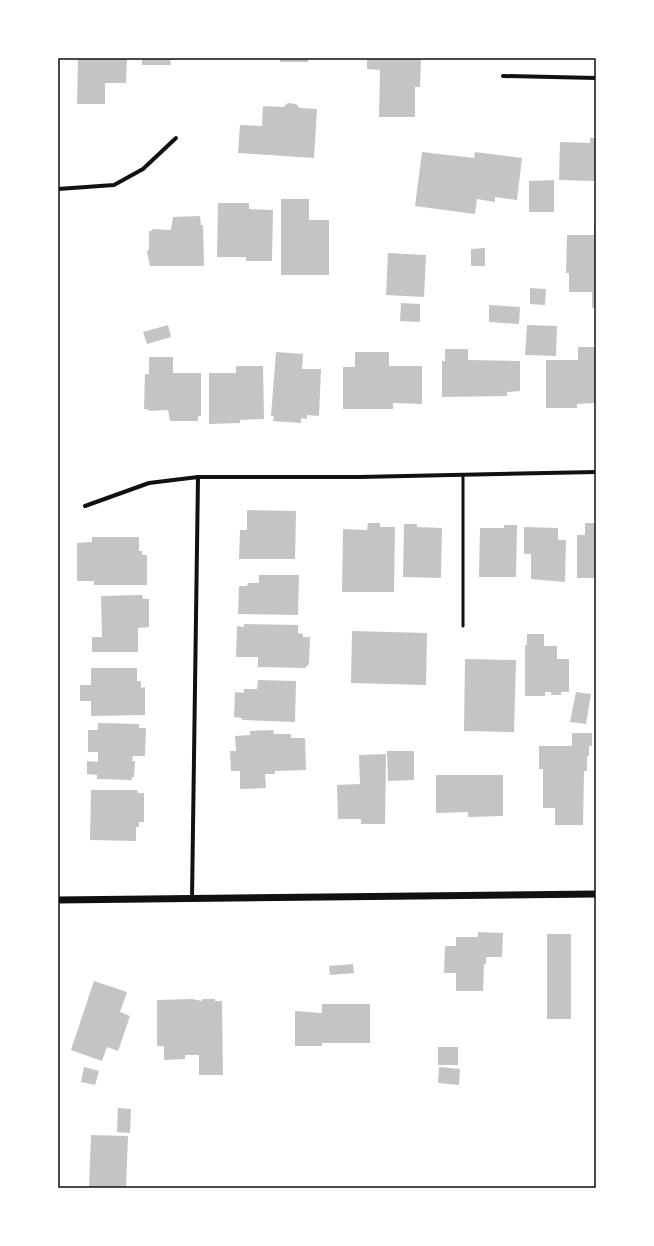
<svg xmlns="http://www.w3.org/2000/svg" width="654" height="1246" viewBox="0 0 654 1246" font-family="Inter,sans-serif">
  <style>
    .building { fill: #c4c4c4 }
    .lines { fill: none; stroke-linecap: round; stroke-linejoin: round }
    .service { stroke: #111; stroke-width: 3 }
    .minor { stroke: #111; stroke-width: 4 }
    .tertiary { stroke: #111; stroke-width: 7 }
    .neatline { fill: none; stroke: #111; stroke-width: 1.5 }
  </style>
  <rect width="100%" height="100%" fill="#fff"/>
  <g class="building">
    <path d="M 78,58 L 127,58 L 126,83 L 105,83 L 105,104 L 77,104 Z"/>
    <path d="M 142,58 L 177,58 L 176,60 L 170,60 L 171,65 L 142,65 Z"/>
    <rect x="280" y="58" width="28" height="4"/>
    <path d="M 367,58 L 421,58 L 420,87 L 415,87 L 415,117 L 379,117 L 380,70 L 367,69 Z"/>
    <path d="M 288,103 L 296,104 L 300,108 L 317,109 L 314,158 L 238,153 L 240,125 L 262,126 L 263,106 L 283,107 Z"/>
    <path d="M 590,138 L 596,138 L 596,181 L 559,180 L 560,142 L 590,143 Z"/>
    <path d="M 422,152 L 474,158 L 475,152 L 522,158 L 517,200 L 495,197 L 495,202 L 477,199 L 475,214 L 415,206 Z"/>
    <path d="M 554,180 L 554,212 L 529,212 L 529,181 Z"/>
    <path d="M 281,199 L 309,199 L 309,220 L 329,220 L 329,275 L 281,275 Z"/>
    <path d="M 218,203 L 249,203 L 249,209 L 273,210 L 272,261 L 246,261 L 246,257 L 217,257 Z"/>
    <path d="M 200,216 L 201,225 L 203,225 L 204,266 L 150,266 L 147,252 L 149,249 L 149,231 L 152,231 L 152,229 L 171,230 L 173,217 Z"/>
    <path d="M 594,224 L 596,224 L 596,308 L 592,308 L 592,292 L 569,292 L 569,273 L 566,273 L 567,235 L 594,235 Z"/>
    <path d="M 485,248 L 485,266 L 471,266 L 471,249 Z"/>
    <path d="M 388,253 L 426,255 L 424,297 L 386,295 Z"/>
    <path d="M 530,288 L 546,289 L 545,305 L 530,304 Z"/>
    <path d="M 401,303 L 420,304 L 420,322 L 400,321 Z"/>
    <path d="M 489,305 L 520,307 L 519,324 L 489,322 Z"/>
    <path d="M 168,325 L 171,337 L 147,344 L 143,332 Z"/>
    <path d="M 527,325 L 557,326 L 556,356 L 525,355 Z"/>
    <path d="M 578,347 L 596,347 L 596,403 L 577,404 L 577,408 L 546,408 L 546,360 L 578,360 Z"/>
    <path d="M 445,349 L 468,349 L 468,360 L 520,361 L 520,391 L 507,392 L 507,396 L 442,397 L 442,361 L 445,361 Z"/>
    <path d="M 276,352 L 303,354 L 302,369 L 321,369 L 319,416 L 307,415 L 307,419 L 301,418 L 301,423 L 273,421 L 274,416 L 271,416 Z"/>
    <path d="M 355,352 L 389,352 L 389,366 L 422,366 L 422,404 L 393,403 L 393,409 L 343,409 L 343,367 L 355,367 Z"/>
    <path d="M 149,357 L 173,357 L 173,373 L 201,373 L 201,416 L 198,416 L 198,421 L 170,421 L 168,410 L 149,411 L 149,410 L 144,409 L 145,374 L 149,374 Z"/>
    <path d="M 236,366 L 263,366 L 264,419 L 240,420 L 240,423 L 209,424 L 209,373 L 236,373 Z"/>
    <path d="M 247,510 L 296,511 L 295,559 L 239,559 L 240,530 L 247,530 Z"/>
    <path d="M 368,523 L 380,523 L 380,527 L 395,527 L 394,592 L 342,592 L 343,529 L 367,530 Z"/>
    <path d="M 585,523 L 596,523 L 596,578 L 577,578 L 577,535 L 585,535 Z"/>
    <path d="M 404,524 L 417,524 L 417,527 L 442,528 L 441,578 L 403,577 Z"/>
    <path d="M 504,525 L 517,525 L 516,577 L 479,577 L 480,528 L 504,528 Z"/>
    <path d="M 524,527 L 558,528 L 558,540 L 566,540 L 565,582 L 531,579 L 531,554 L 524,554 Z"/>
    <path d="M 92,537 L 139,537 L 139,551 L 142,551 L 142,555 L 147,555 L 147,585 L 94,585 L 94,581 L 77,581 L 77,543 L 92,542 Z"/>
    <path d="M 259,575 L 299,575 L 298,615 L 238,614 L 239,586 L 247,586 L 248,583 L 259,583 Z"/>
    <path d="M 142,595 L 143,599 L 149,599 L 149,627 L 138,628 L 138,652 L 92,652 L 92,637 L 102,637 L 101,596 Z"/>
    <path d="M 244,624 L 298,625 L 298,633 L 303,634 L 303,637 L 310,637 L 309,664 L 305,668 L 258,667 L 258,657 L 236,657 L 237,626 L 244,627 Z"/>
    <path d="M 352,631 L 427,633 L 426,685 L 351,683 Z"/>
    <path d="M 527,634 L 544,634 L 544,646 L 557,646 L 557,659 L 569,659 L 569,692 L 561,692 L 561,695 L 551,695 L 551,692 L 545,692 L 545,696 L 525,696 L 525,645 L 527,645 Z"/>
    <path d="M 465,659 L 516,660 L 514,732 L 464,731 Z"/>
    <path d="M 91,668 L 137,668 L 137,681 L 141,681 L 141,688 L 145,687 L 145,715 L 91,716 L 91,701 L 80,701 L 80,685 L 91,685 Z"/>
    <path d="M 258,680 L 296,681 L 295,722 L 242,720 L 242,718 L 234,717 L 235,692 L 244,693 L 244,689 L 257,689 Z"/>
    <path d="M 576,692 L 591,694 L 586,724 L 570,722 Z"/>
    <path d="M 98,723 L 139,724 L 139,728 L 146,728 L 145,756 L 133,756 L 132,761 L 135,761 L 134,777 L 132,777 L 132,780 L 97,779 L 97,775 L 87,774 L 87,761 L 98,762 L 98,752 L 88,752 L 88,730 L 98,730 Z"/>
    <path d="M 273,730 L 274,734 L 291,734 L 291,738 L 305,738 L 306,770 L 275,771 L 275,774 L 265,774 L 266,788 L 240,789 L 240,771 L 231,771 L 230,751 L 236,751 L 235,736 L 250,735 L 250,731 Z"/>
    <path d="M 572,733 L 592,733 L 592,746 L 589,746 L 589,756 L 587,756 L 587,771 L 584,771 L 583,825 L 555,825 L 555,808 L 543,808 L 543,769 L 539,769 L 539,746 L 572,746 Z"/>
    <path d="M 387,751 L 414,751 L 414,780 L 388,781 Z"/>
    <path d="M 386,754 L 385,824 L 361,824 L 361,819 L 338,819 L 337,785 L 360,784 L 359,755 Z"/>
    <path d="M 436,775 L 503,775 L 503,816 L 468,817 L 468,812 L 436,813 Z"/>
    <path d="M 91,790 L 137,790 L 138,793 L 144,793 L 144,822 L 139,822 L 139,827 L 136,827 L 136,841 L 90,840 Z"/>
    <path d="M 478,932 L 503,933 L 502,957 L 486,957 L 486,964 L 484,964 L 483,991 L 456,991 L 456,973 L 444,973 L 445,946 L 456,946 L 456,937 L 478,937 Z"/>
    <rect x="547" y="934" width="24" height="85"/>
    <path d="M 353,964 L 354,973 L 330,975 L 329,966 Z"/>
    <path d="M 94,981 L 127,992 L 120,1012 L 130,1016 L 118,1051 L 107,1047 L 102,1061 L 71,1050 Z"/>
    <path d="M 192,999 L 202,1001 L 202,999 L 215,999 L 215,1001 L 222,1001 L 223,1075 L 199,1075 L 199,1055 L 185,1055 L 185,1059 L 164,1060 L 164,1046 L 157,1046 L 157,1000 Z"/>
    <path d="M 322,1004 L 370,1004 L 370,1043 L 322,1043 L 322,1046 L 295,1046 L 295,1011 L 322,1013 Z"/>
    <rect x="438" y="1047" width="20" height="18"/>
    <path d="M 84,1067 L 99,1071 L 95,1085 L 81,1082 Z"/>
    <path d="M 439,1067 L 460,1069 L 459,1085 L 438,1083 Z"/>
    <path d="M 118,1108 L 131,1109 L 130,1133 L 117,1132 Z"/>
    <path d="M 91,1135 L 128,1136 L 126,1188 L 89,1188 Z"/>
  </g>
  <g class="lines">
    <path class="service" d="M 463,475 L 463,626"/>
    <g class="minor">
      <path d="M 503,76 L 596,78"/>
      <path d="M 58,189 L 114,185 L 143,169 L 176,138"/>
      <path d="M 85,506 L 149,483 L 198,477 L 359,477 L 596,472"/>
      <path d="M 192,898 L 198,477"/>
    </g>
    <path class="tertiary" d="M 58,900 L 596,894"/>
  </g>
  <rect width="654" height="1246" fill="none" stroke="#ffffff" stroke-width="118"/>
  <rect x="59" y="59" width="536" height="1128" class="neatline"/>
</svg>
